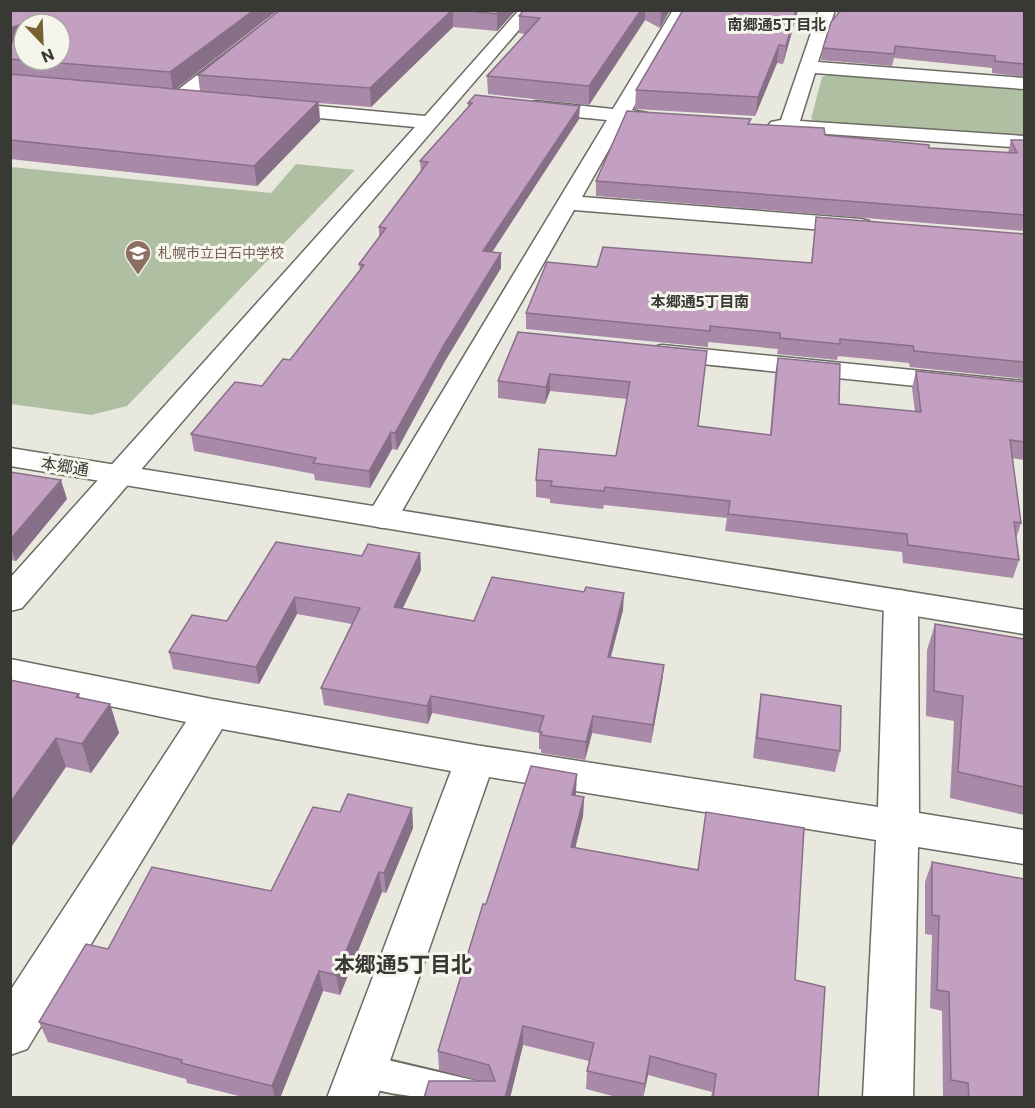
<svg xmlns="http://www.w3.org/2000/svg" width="1035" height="1108" viewBox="0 0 1035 1108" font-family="Commissioner,'Noto Sans JP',sans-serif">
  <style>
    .green { fill: #afc0a2 }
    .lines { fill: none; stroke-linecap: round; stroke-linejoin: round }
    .lane-casing { stroke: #6c6a63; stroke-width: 4 }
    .street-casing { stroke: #6c6a63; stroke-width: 3 }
    .secondary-casing { stroke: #6c6a63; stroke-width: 3 }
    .lane { fill: #fff; fill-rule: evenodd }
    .street { fill: #fff; fill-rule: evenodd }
    .secondary { fill: #fff; fill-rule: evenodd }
    .wall { fill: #a889a7 }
    .shaded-wall { fill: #886f88 }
    .building { fill: #c39fc2; stroke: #886f88; stroke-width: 1.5; fill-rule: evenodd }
    .labels { text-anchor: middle; stroke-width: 6; stroke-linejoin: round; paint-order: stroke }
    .far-education-label { font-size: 14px; fill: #785e54; stroke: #f6f5ec; text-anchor: start }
    .far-neighbourhood-label { font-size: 15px; font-weight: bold; fill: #383834; stroke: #f6f5ec }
    .street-label { font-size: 16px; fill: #383834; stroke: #f6f5ec }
    .near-neighbourhood-label { font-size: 21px; font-weight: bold; fill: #383834; stroke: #f6f5ec }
  </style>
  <rect width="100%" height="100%" fill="#e9e8df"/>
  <g class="green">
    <path d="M 830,73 L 1021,90 L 1024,92 L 1024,136 L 822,123 L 811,119 L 822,77 Z"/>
    <path d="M 296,164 L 355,170 L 127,406 L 91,415 L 11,404 L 11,167 L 271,193 Z"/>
  </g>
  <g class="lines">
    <g class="lane-casing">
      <path id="lane" d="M 362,1054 L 477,1081 L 489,1086 L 494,1098 C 442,1098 400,1101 350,1081 L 345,1070 L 350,1059 Z"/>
    </g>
    <g class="street-casing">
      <g id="street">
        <path d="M 282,10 L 301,10 L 185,103 L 171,103 L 169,99 L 171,95 Z"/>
        <path d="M 519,10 L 536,10 L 22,608 L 10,611 L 10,578 L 415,127 L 276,114 L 269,112 L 266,108 L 269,104 L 276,102 L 425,116 Z"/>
        <path d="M 673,10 L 689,10 L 632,110 L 647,113 L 650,117 L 647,121 L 625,121 L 582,197 L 861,219 L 869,221 L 872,226 L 869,231 L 861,233 L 574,210 L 398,518 L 393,525 L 382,528 L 371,525 L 366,518 L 607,120 L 536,113 L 529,111 L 526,107 L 529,103 L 536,101 L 613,109 Z"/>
        <path d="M 819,10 L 835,10 L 818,62 L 1024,78 L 1024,89 L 815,73 L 800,121 L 1024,136 L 1024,148 L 771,130 L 768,126 L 771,122 L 781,120 Z"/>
        <path d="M 662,345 L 1024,381 L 1024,397 L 653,359 L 649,353 L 653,347 Z"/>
        <path d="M 901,590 L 913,594 L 918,602 L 919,813 L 1024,830 L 1024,864 L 918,847 L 913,1098 L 863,1098 L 876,840 L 489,777 L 377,1098 L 327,1098 L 451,771 L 222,729 L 27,1049 L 10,1055 L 10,991 L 186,722 L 10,685 L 10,659 L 212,699 L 475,745 L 878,807 L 884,602 L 889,594 Z"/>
      </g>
    </g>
    <g class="secondary-casing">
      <path id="secondary" d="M 10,448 L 1024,610 L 1024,634 L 10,466 Z"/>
    </g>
    <use href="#lane" class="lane"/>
    <use href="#street" class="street"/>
    <use href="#secondary" class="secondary"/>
  </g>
  <g class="wall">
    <path d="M 10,10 L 278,10 L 176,89 L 200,91 L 198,75 L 280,10 L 516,10 L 497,31 L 453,27 L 371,107 L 319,103 L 320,121 L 257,186 L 10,159 Z"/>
    <path d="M 524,10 L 670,10 L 660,28 L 645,20 L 589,105 L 488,94 L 487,76 L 525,34 L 519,33 L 519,16 Z"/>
    <path d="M 798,10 L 783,64 L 777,63 L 755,116 L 635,109 L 636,90 Z"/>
    <path d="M 1024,12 L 1024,77 L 992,73 L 992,68 L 894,58 L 892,66 L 821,60 L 823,48 Z"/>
    <path d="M 468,103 L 579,119 L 492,252 L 501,268 L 445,361 L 397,450 L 392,449 L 370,488 L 315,480 L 314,474 L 194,451 L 191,434 L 262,386 L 290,360 L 360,270 L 359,264 L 379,237 L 379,227 L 421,172 L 420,161 L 468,108 Z"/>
    <path d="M 750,124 L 825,135 L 929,148 L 1008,153 L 1011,140 L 1024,140 L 1024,233 L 1024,231 L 596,196 L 596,181 Z"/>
    <path d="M 816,217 L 1024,234 L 1024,381 L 1024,379 L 910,367 L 909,363 L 838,356 L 837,360 L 777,354 L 778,349 L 708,342 L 708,347 L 526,329 L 526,313 L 597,267 L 811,263 Z"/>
    <path d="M 707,351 L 698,426 L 770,435 L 775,374 L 778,358 L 839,404 L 915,412 L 912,388 L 916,371 L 1024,382 L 1024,460 L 1012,458 L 1021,523 L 1016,539 L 1019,560 L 1013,578 L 903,563 L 902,552 L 725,531 L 727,518 L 604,505 L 603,509 L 550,503 L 550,499 L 536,497 L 536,480 L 616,456 L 627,399 L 550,391 L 545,404 L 498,398 L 498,381 Z"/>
    <path d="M 10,472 L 67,499 L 16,561 L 10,560 Z"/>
    <path d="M 420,553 L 421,570 L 403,608 L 474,621 L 623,610 L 611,657 L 664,665 L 662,682 L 651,743 L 592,733 L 585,760 L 541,753 L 541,749 L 539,749 L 539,733 L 432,713 L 428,724 L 324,705 L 321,688 L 352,624 L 297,614 L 259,684 L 173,669 L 169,652 L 227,621 L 362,556 Z"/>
    <path d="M 935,624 L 1024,639 L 1024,815 L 950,798 L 954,721 L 926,716 L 927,650 Z"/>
    <path d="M 10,680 L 79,694 L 80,698 L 110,704 L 119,733 L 91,773 L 66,767 Z"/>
    <path d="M 761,694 L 840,751 L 835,772 L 753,758 L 758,714 Z"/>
    <path d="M 576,793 L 576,795 L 584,797 L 583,816 L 575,847 L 795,980 L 818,1098 L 711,1098 L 712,1092 L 648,1075 L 643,1098 L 620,1098 L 586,1089 L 587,1071 L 589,1061 L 523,1045 L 510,1098 L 424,1098 L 479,1081 L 439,1070 L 438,1051 L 486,904 Z"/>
    <path d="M 412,808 L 413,828 L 386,893 L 382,892 L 340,995 L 323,991 L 280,1098 L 247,1098 L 187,1083 L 186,1079 L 48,1042 L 39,1022 L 108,949 L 271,891 L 340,812 Z"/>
    <path d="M 932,862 L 1024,1098 L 943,1098 L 942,1011 L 930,1008 L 932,935 L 925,934 L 925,882 Z"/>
  </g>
  <g class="shaded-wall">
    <path d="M 254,10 L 278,10 L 173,91 L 170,72 Z"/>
    <path d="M 453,10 L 453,27 L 371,107 L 370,88 Z"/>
    <path d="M 500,10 L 516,10 L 497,31 L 497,14 Z"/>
    <path d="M 641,10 L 645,10 L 645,20 L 589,105 L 589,86 Z"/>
    <path d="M 661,10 L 670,10 L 660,28 L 661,11 Z"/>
    <path d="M 796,10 L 798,10 L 783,64 L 786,46 Z"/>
    <path d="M 22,24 L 24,42 L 10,46 L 10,28 Z"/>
    <path d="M 779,45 L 777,63 L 755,116 L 758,97 Z"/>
    <path d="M 318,102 L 320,121 L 257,186 L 254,166 Z"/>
    <path d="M 580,106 L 579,119 L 483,266 L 483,251 Z"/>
    <path d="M 501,253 L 501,268 L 445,361 L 397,450 L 395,433 L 444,345 Z"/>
    <path d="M 550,374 L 550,391 L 545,404 L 546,387 Z"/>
    <path d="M 391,432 L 392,449 L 370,488 L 369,471 Z"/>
    <path d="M 61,480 L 67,499 L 16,561 L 10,545 L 10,540 Z"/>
    <path d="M 420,553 L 421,570 L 395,624 L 394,607 Z"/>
    <path d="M 624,593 L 623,610 L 606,674 L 608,657 Z"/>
    <path d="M 295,597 L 297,614 L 259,684 L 256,667 Z"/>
    <path d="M 664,665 L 662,682 L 651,743 L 653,725 Z"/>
    <path d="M 431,696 L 432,713 L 428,724 L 427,706 Z"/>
    <path d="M 110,704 L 119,733 L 91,773 L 82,744 Z"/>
    <path d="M 593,716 L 592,733 L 585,760 L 586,742 Z"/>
    <path d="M 56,738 L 66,767 L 10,849 L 10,803 Z"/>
    <path d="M 577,774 L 576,793 L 571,814 L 572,795 Z"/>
    <path d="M 584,797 L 583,816 L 571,866 L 571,847 Z"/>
    <path d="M 412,808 L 413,828 L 386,893 L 384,873 Z"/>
    <path d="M 379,872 L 382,892 L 340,995 L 336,975 Z"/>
    <path d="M 319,971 L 323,991 L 280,1098 L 275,1098 L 272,1086 Z"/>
    <path d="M 523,1026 L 523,1045 L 510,1098 L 505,1098 Z"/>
    <path d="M 650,1056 L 648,1075 L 643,1098 L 645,1084 Z"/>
  </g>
  <g class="building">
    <path d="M 10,10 L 254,10 L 170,72 L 10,59 L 10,43 L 21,39 L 22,24 L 10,28 ZM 24,24 L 60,24 L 60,60 L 24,60 Z"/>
    <path d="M 280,10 L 452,10 L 370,88 L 198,75 Z"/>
    <path d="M 459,10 L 500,10 L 497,14 Z"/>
    <path d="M 524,10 L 641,10 L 589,86 L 487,76 L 540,18 L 519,16 Z"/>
    <path d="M 683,10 L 796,10 L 786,46 L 779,45 L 758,97 L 636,90 Z"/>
    <path d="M 841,10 L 1016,10 L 1024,12 L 1024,64 L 995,61 L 995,56 L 895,46 L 894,54 L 823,48 L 831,22 Z"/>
    <path d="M 10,74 L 318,102 L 254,166 L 10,140 Z"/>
    <path d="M 475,95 L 580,106 L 483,251 L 501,253 L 444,345 L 395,433 L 391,432 L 369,471 L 313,463 L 316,458 L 191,434 L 235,382 L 262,386 L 283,359 L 290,360 L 364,265 L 359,264 L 386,228 L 379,227 L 428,162 L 420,161 L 472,103 L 468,103 Z"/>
    <path d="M 627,111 L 751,119 L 748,124 L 824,128 L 825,135 L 929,145 L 929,148 L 1017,153 L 1011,140 L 1024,140 L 1024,215 L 596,181 Z"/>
    <path d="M 816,217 L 1024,234 L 1024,362 L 914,351 L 913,346 L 840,339 L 840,344 L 780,338 L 780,333 L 710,326 L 710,331 L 526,313 L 547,262 L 597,267 L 603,247 L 812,263 Z"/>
    <path d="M 518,332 L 707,351 L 698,426 L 771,435 L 778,358 L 840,364 L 839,404 L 921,412 L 916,371 L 1024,382 L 1024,442 L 1010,440 L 1021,523 L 1014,522 L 1019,560 L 908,545 L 907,534 L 728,514 L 730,501 L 605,487 L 604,491 L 551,486 L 552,481 L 536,480 L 539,449 L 616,456 L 630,382 L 550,374 L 546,387 L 498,381 Z"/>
    <path d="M 10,472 L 61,480 L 10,540 Z"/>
    <path d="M 276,542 L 362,556 L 368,544 L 420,553 L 394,607 L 474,621 L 492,577 L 584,592 L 586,587 L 624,593 L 608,657 L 664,665 L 653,725 L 593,716 L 586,742 L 541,735 L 542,732 L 539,731 L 544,716 L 431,696 L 427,706 L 321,688 L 360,608 L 295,597 L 256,667 L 169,652 L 192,615 L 227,621 Z"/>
    <path d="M 935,624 L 1024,639 L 1024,787 L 958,772 L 963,696 L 934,691 Z"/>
    <path d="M 10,680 L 79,694 L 76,697 L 110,704 L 82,744 L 56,738 L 10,803 Z"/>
    <path d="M 761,694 L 841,706 L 840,751 L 757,738 Z"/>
    <path d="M 531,766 L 577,774 L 572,795 L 584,797 L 571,847 L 698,870 L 706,812 L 804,828 L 795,980 L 825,987 L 818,1098 L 713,1098 L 716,1074 L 650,1056 L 645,1084 L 587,1071 L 594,1043 L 523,1026 L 505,1098 L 424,1098 L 429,1081 L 495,1081 L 489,1065 L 438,1051 L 483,904 L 486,904 Z"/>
    <path d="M 348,794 L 412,808 L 384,873 L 379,872 L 336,975 L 319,971 L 272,1086 L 181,1063 L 182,1060 L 39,1022 L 86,944 L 108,949 L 152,867 L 271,891 L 313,807 L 340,812 Z"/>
    <path d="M 932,862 L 1024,879 L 1024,1098 L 969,1098 L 968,1083 L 951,1080 L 949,992 L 937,990 L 939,916 L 932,915 Z"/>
  </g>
  <defs>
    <g id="school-pin" transform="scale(1.35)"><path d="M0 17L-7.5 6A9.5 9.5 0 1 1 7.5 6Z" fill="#8d6e63" stroke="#f6f5ec"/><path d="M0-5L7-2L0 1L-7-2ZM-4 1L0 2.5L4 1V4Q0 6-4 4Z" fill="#fff"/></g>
  </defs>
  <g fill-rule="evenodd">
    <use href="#school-pin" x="138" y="253"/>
  </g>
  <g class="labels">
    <g class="far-education-label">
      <text x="158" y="258">札幌市立白石中学校</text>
    </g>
    <g class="far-neighbourhood-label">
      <text x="777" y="30">南郷通5丁目北</text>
      <text x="700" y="307">本郷通5丁目南</text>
    </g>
    <g class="street-label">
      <text transform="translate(65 466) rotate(9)" y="6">本郷通</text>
    </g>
    <g class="near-neighbourhood-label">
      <text x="403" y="972">本郷通5丁目北</text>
    </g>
  </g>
  <rect width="1035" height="1108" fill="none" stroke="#383834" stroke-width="24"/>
  <g transform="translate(42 42) rotate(157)"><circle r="28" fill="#f6f5ec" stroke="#aaa9a2" stroke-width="1.5"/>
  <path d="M0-4.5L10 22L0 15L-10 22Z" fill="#776130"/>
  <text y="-9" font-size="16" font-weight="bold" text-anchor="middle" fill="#383834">N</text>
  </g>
</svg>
